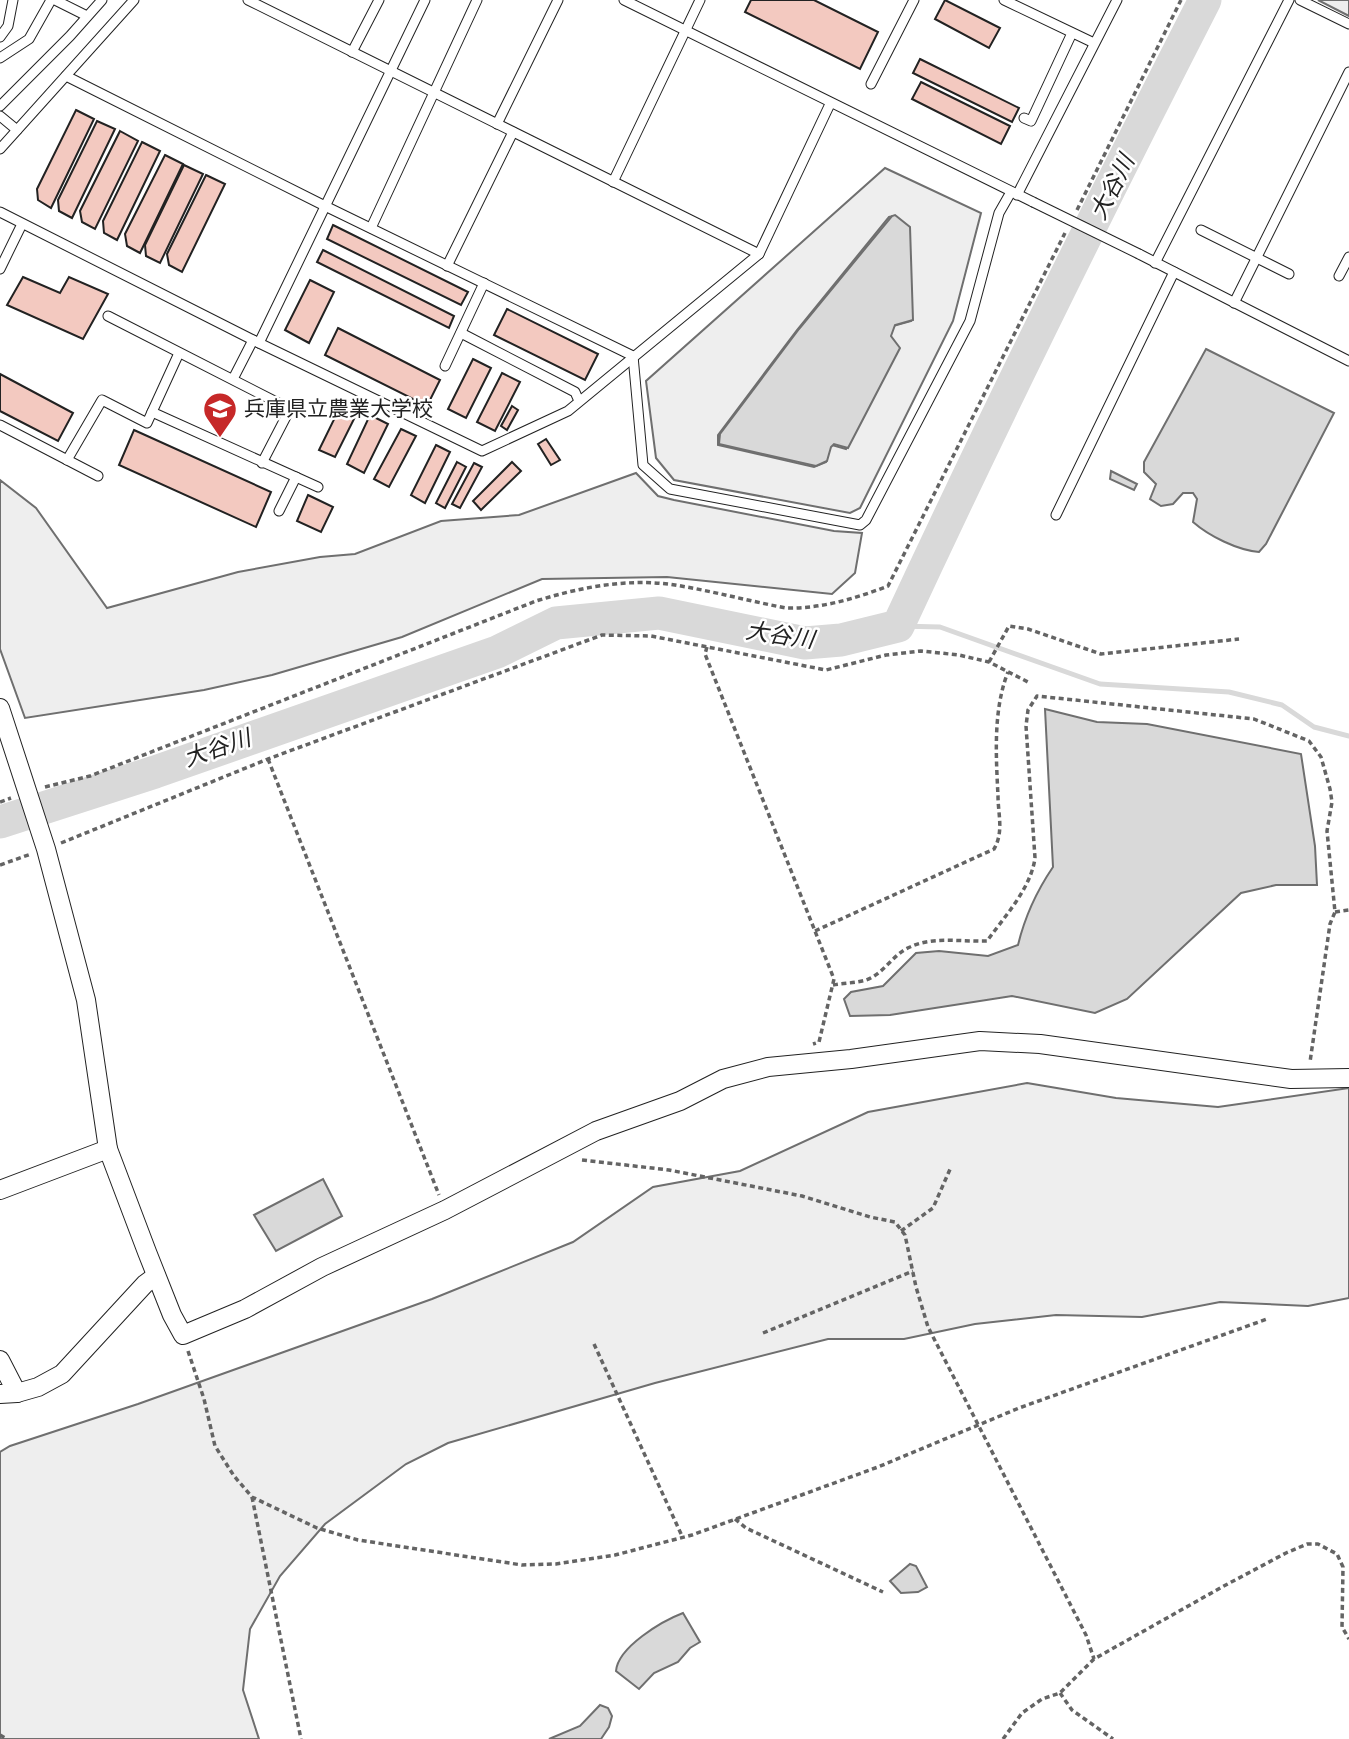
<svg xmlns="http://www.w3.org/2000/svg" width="1349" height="1739" viewBox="0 0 1349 1739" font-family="Poppins,'Noto Sans JP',sans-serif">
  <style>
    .green { fill: #eee; stroke: #6f6f6f; stroke-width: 2; fill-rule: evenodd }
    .water { fill: #d9d9d9; stroke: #6f6f6f; stroke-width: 2 }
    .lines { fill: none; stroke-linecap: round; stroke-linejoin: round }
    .stream { stroke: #d9d9d9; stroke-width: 5 }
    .river { stroke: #d9d9d9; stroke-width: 33 }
    .building { fill: #f3c9c0; stroke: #222; stroke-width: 2 }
    .lane-casing { stroke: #222; stroke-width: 11 }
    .street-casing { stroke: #222; stroke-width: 20 }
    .path { stroke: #646464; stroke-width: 3.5; stroke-dasharray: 5 3.5; stroke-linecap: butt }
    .lane { stroke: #fff; stroke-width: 9 }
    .street { stroke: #fff; stroke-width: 18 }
    .lane-bridge-casing { stroke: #222; stroke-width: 11; stroke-linecap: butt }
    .lane-bridge { stroke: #fff; stroke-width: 9 }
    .labels { text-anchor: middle; stroke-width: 5; stroke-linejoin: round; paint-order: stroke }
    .poi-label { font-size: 21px; fill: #222; stroke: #fff; text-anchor: start }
    .water-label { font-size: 23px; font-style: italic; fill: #222; stroke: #fff }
  </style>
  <rect width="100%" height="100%" fill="#fff"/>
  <g class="green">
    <path d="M 1318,0 L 1349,0 L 1349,16 Z"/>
    <path d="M 885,168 L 981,213 L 953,321 L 860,508 L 850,513 L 674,480 L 656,458 L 646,381 ZM 893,216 L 908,229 L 911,321 L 893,326 L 889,337 L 898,350 L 846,449 L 832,445 L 829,448 L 826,462 L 814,467 L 718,445 L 718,435 L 797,330 L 889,217 Z"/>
    <path d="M 636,473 L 658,496 L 674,500 L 834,531 L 862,533 L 855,573 L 832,594 L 667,577 L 542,579 L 402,637 L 272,675 L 204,690 L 25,718 L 0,649 L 0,480 L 36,508 L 107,608 L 238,572 L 320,557 L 355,554 L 441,521 L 519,515 Z"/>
    <path d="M 1027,1083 L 1116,1098 L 1218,1107 L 1349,1088 L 1349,1298 L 1308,1306 L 1220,1302 L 1142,1317 L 1056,1315 L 975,1324 L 904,1339 L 828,1339 L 655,1383 L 448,1443 L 406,1464 L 325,1524 L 280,1576 L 250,1629 L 243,1690 L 259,1739 L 0,1739 L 0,1452 L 10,1446 L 138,1404 L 432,1299 L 573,1242 L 653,1187 L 740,1171 L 868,1112 Z"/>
  </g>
  <g class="water">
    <path d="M 895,215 L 910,227 L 913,320 L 895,325 L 891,336 L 900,348 L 848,448 L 834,444 L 831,447 L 827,461 L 816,466 L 719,444 L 720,434 L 799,329 L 892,216 Z"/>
    <path d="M 1206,349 L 1334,413 L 1266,544 L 1259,552 C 1237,550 1209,536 1193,522 L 1197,499 L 1193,493 L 1183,493 L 1173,504 L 1161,506 L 1150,499 L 1156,484 L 1144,472 L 1144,462 Z"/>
    <path d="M 1111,471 L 1137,484 L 1134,490 L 1110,479 Z"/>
    <path d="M 1045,709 L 1097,722 L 1147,724 L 1301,754 L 1315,846 L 1317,885 L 1276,885 L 1241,893 L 1127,999 L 1095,1013 L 1012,996 L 890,1015 L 850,1016 L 844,999 L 851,992 L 883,986 L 916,953 L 939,951 L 988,956 L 1018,945 C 1025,916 1036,892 1053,867 Z"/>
    <path d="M 323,1179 L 342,1216 L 276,1251 L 254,1215 Z"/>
    <path d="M 910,1564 L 916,1566 L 927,1587 L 918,1592 L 901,1593 L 890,1581 Z"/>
    <path d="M 683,1613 L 700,1642 L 690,1648 L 678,1662 L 654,1673 L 639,1689 L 616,1671 C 618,1647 662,1621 683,1613 Z"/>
    <path d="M 600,1705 L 608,1708 L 612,1716 L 609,1727 L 601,1739 L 549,1739 L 580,1726 Z"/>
  </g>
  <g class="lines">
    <path class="stream" d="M 898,626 L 940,627 L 1100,684 L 1229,692 L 1282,705 L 1314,727 L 1349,736"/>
    <path class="river" d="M 0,822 L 155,772 L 497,652 L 556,623 L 659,613 L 805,643 L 841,640 L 898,626 C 996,415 1099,207 1205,0"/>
  </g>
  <g class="building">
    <path d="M 751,0 L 814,0 L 878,32 L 860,69 L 745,12 Z"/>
    <path d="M 945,0 L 1000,28 L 989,48 L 935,19 Z"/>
    <path d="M 920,59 L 1019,108 L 1012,122 L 913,73 Z"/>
    <path d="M 921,82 L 1010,126 L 1001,144 L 912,99 Z"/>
    <path d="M 76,110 L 94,119 L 51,208 L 38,200 L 37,189 Z"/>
    <path d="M 97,121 L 115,129 L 72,218 L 59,211 L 58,200 Z"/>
    <path d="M 120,131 L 138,141 L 95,229 L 82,222 L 80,211 Z"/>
    <path d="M 142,142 L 160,151 L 117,240 L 104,233 L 103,221 Z"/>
    <path d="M 165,155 L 183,164 L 140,253 L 127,246 L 125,234 Z"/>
    <path d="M 184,165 L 203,174 L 160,263 L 146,256 L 145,245 Z"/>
    <path d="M 206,175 L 225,184 L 182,272 L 169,265 L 167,254 Z"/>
    <path d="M 333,225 L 468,292 L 461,305 L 327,239 Z"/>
    <path d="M 323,250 L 454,316 L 449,328 L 317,262 Z"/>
    <path d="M 23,277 L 60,293 L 69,277 L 108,294 L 83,339 L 7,305 Z"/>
    <path d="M 310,280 L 334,292 L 309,343 L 285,330 Z"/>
    <path d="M 507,309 L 598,354 L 585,380 L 494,335 Z"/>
    <path d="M 338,328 L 440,380 L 427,406 L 325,355 Z"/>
    <path d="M 473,359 L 491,368 L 466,418 L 448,409 Z"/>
    <path d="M 502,373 L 520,382 L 495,431 L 477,422 Z"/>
    <path d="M 0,374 L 73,413 L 58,441 L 0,411 Z"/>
    <path d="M 343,401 L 359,409 L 335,457 L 319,450 Z"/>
    <path d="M 512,406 L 518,410 L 507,430 L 501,426 Z"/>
    <path d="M 370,415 L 388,424 L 364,473 L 347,464 Z"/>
    <path d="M 401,429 L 416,436 L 389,487 L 374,479 Z"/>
    <path d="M 134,430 L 271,492 L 256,527 L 119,465 Z"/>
    <path d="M 546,439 L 560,460 L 551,465 L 538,444 Z"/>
    <path d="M 436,445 L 450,452 L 425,503 L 411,495 Z"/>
    <path d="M 457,462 L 466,467 L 445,508 L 436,503 Z"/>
    <path d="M 512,462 L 521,471 L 481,510 L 473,501 Z"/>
    <path d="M 474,463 L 482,467 L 460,508 L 452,504 Z"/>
    <path d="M 308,495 L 333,507 L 321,532 L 297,521 Z"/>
  </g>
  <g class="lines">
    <g class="lane-casing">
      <g id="lane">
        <path d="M 55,0 L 87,16"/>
        <path d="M 248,0 L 759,254"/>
        <path d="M 624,0 L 1033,202"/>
        <path d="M 1004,0 L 1094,43"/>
        <path d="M 1300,0 L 1349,24"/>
        <path d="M 0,37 L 8,26 L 13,0"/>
        <path d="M 352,52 L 379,0"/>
        <path d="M 0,58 L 29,39 L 51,0"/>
        <path d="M 66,76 L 325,206 L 633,356 L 643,465 L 670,489 L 860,525 L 866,520 L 970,321 L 999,213 L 1011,192"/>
        <path d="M 871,84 L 914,0"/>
        <path d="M 0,106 L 70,36 L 102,0"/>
        <path d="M 0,116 L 17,130"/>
        <path d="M 1024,118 L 1031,121 L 1072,33"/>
        <path d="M 497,124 L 558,0"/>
        <path d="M 0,149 L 134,0"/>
        <path d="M 613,182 L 700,0"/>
        <path d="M 1017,195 L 1117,0"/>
        <path d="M 0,212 L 259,343 L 482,451 L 568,411 L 759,254 L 830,104"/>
        <path d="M 371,228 L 477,0"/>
        <path d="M 1201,230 L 1289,274"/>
        <path d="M 1139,254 L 1349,361"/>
        <path d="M 1155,263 L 1289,0"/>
        <path d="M 447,266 L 513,132"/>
        <path d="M 0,269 L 22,224"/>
        <path d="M 1339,276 L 1349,257"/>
        <path d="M 1234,303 L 1349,72"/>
        <path d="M 108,316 L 290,409 L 262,463"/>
        <path d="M 461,333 L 575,392 L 579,401"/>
        <path d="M 259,343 L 425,0"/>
        <path d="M 179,353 L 152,412 L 318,487"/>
        <path d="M 445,366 L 484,283"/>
        <path d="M 233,379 L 253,340"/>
        <path d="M 0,425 L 98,476"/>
        <path d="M 67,460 L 102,400 L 147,423 L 152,412"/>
        <path d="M 279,511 L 296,477"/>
        <path d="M 1056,515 L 1174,272"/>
      </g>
    </g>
    <g class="street-casing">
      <g id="street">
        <path d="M 0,708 L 46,849 L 86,1000 L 108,1149 L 147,1252 L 172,1315 L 183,1335 L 245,1309 L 322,1267 L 445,1210 L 596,1131 L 680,1101 L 723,1079 L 768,1067 L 851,1059 L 980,1041 L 1040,1044 L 1291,1079 L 1349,1078"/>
        <path d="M 0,1190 L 108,1149"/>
        <path d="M 0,1360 L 17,1393"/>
        <path d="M 0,1394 L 17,1393 L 38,1387 L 62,1374 L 145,1284 L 156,1276"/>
      </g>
    </g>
    <g class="path">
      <path d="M 1077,210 L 1181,0"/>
      <path d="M 707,647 L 705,654 L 834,979 L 819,1042 L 813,1044"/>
      <path d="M 989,662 L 1009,626 L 1028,629 L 1101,654 L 1239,639"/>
      <path d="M 268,759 L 439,1195"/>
      <path d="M 45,787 L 90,776 L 536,601 C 581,587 628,578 675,585 C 712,591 749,601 786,608 C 821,609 857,598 888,586 L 1065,233"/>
      <path d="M 0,802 L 11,798"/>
      <path d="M 61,843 L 268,759 L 602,635 L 651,636 L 826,670 L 886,655 L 921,651 L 959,655 L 989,662 L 1028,682"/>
      <path d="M 0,865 L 31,854"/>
      <path d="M 1335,912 L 1349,910"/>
      <path d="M 815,931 L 994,849 C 1004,832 998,814 998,796 C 996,755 993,710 1008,672"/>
      <path d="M 833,985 C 844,983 856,983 866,980 C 884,974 893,954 910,947 C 933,936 962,942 987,941 C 1005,916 1031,888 1035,858 L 1026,726 L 1028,710 L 1037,696 L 1254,719 L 1309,741 L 1321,757 L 1330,789 L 1332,802 L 1327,831 L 1335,912 L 1330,924 L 1310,1062"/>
      <path d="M 582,1160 L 669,1170 L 802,1196 L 870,1217 L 895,1222 L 905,1235 L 916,1287 L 928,1327 L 1086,1635 L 1094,1659"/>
      <path d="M 901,1231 L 933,1208 L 951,1167"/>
      <path d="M 763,1333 L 913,1271"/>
      <path d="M 594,1344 L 682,1536"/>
      <path d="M 188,1351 L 204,1399 L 215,1446 L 234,1476 L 252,1497 L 317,1528 L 358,1540 L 522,1565 L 556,1564 L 615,1555 L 692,1535 L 878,1467 L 1019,1408 L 1267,1319"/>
      <path d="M 252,1497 L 301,1739"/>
      <path d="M 735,1519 L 746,1528 L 883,1592"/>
      <path d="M 1060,1693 L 1072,1710 L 1113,1739"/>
      <path d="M 0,1735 L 7,1739"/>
      <path d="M 1003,1739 L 1022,1713 L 1042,1699 L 1060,1693 L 1094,1659 L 1222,1587 L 1286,1553 L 1307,1544 L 1318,1544 L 1337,1554 L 1343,1567 L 1342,1627 L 1349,1639"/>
    </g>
    <use href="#lane" class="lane"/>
    <use href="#street" class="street"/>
    <g class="lane-bridge-casing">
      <path id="lane-bridge" d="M 1033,202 L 1139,254"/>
    </g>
    <use href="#lane-bridge" class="lane-bridge"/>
  </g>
  <defs>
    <g id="university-pin" transform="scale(1.75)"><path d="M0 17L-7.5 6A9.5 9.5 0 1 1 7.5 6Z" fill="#c62828" stroke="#fff"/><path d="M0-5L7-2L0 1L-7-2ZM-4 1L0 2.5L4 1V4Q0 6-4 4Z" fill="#fff"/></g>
  </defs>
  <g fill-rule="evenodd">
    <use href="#university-pin" x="220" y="409"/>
  </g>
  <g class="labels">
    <g class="poi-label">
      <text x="244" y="416">兵庫県立農業大学校</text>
    </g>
    <g class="water-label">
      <text transform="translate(1112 187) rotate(-63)" y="8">大谷川</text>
      <text transform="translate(780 635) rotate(8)" y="8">大谷川</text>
      <text transform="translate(217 748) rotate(-19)" y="8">大谷川</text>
    </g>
  </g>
</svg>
